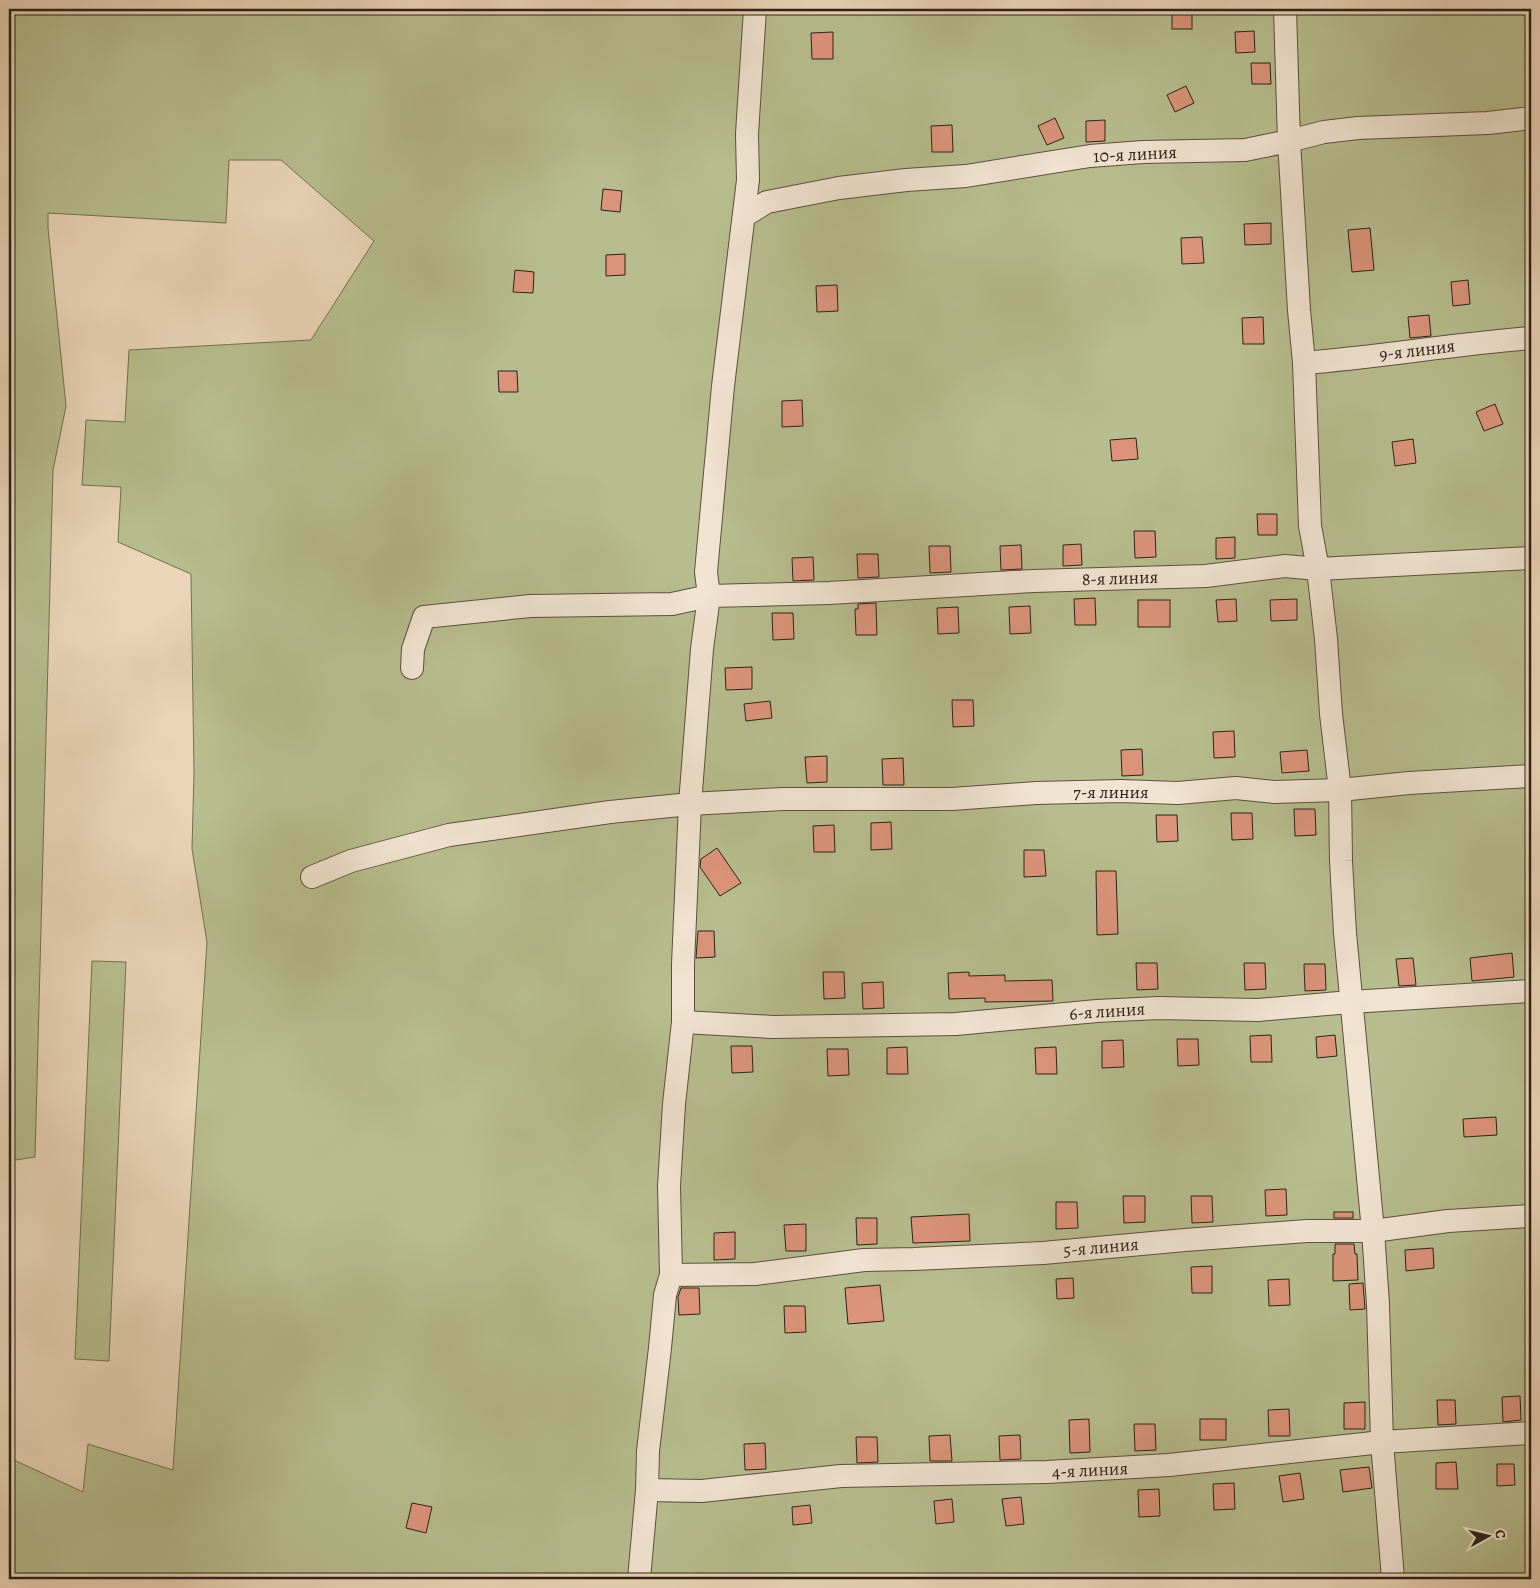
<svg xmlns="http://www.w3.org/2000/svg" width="1540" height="1588" viewBox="0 0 1540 1588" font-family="Alegreya,serif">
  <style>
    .green { fill: #b7bd8e; stroke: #727053 }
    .building { fill: #db947b; stroke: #2c2218 }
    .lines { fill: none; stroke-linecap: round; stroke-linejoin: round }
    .street-casing { stroke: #5c4f40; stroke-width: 24 }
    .street { stroke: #f1e4d1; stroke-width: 22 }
    .labels { text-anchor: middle; stroke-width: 4.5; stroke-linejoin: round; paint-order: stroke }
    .street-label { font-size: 18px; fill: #2c2218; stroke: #f1e4d1 }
  </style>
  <rect width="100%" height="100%" fill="#ead5b8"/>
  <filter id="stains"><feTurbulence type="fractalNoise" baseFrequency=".004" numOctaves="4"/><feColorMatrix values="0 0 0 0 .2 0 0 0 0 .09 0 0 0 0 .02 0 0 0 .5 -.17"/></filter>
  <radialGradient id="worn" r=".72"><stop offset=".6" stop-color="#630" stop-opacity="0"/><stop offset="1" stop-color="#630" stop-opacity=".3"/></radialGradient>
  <g class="green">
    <path d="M 9,9 L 1531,9 L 1531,1579 L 9,1579 L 9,1196 L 14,1460 L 83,1492 L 88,1444 L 173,1470 L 207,942 L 192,849 L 194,772 L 191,574 L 118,542 L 121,487 L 82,485 L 86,420 L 125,422 L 129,350 L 311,340 L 374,241 L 281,160 L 229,160 L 226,223 L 48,213 L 48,228 L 66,406 L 53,470 L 35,1157 L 9,1161 Z"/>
    <path d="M 92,961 L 126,962 L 109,1361 L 75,1359 Z"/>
  </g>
  <g class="building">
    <rect x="1172" y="9" width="20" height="20"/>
    <path d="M 1254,31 L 1255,52 L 1236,53 L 1235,32 Z"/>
    <path d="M 833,32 L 833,59 L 812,59 L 811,33 Z"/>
    <path d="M 1251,63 L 1270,63 L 1271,84 L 1252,84 Z"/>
    <path d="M 1186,86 L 1194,103 L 1175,112 L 1167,95 Z"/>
    <path d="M 1055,118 L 1064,138 L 1047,145 L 1038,126 Z"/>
    <path d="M 1105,120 L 1105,141 L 1086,142 L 1086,121 Z"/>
    <path d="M 952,125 L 953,152 L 932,152 L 931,126 Z"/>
    <path d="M 603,189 L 622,191 L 620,212 L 601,210 Z"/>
    <path d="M 1271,223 L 1271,244 L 1245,245 L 1244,224 Z"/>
    <path d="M 1370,228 L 1374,270 L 1352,272 L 1348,230 Z"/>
    <path d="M 1202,237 L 1204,263 L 1182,264 L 1181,238 Z"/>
    <path d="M 625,254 L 625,275 L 606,276 L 606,255 Z"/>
    <path d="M 515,270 L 534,272 L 533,293 L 513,292 Z"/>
    <path d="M 1468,280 L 1470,304 L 1453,306 L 1451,282 Z"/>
    <path d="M 837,285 L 838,311 L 817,312 L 816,286 Z"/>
    <path d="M 1429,315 L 1431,336 L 1410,338 L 1408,317 Z"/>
    <path d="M 1263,317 L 1264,344 L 1243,344 L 1242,318 Z"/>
    <path d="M 498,371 L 517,371 L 518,392 L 499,392 Z"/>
    <path d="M 802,400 L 803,426 L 782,427 L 782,401 Z"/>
    <path d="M 1495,404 L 1503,424 L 1484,431 L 1476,412 Z"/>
    <path d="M 1136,438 L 1138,459 L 1112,461 L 1110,440 Z"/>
    <path d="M 1413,439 L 1416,463 L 1395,466 L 1392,442 Z"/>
    <path d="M 1257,514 L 1277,514 L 1277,535 L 1258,535 Z"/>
    <path d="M 1134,531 L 1155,531 L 1156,557 L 1135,558 Z"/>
    <path d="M 1235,537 L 1235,558 L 1216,559 L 1216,538 Z"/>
    <path d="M 1081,544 L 1082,565 L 1063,566 L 1063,545 Z"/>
    <path d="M 1021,545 L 1022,569 L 1001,570 L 1000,546 Z"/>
    <path d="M 929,546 L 950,546 L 951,572 L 930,573 Z"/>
    <path d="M 857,554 L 878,554 L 879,577 L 858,578 Z"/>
    <path d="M 813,557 L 814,580 L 793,581 L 792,558 Z"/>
    <path d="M 1095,598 L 1096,625 L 1075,625 L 1074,599 Z"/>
    <path d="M 1236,599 L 1237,621 L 1218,622 L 1216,600 Z"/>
    <path d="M 1297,599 L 1297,620 L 1271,621 L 1270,600 Z"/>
    <rect x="1138" y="600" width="32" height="27"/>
    <path d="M 876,603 L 877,635 L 856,635 L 855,609 L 858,609 L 858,604 Z"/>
    <path d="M 1030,606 L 1031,633 L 1010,634 L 1009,607 Z"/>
    <path d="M 958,607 L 959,633 L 938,634 L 937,608 Z"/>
    <path d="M 772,613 L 793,613 L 794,639 L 773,640 Z"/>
    <path d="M 752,667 L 752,689 L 726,690 L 725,668 Z"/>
    <path d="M 952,700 L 973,700 L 974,726 L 953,727 Z"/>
    <path d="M 770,701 L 772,718 L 746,721 L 744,704 Z"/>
    <path d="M 1234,731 L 1235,757 L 1214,758 L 1213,732 Z"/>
    <path d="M 1142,749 L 1143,775 L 1122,776 L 1121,750 Z"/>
    <path d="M 1307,750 L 1309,771 L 1282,773 L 1280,752 Z"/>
    <path d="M 827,756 L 827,782 L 807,783 L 805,757 Z"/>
    <path d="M 903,758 L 904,785 L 883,785 L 882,759 Z"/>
    <path d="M 1294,809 L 1315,809 L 1316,835 L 1295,836 Z"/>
    <path d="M 1231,813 L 1252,813 L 1253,839 L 1232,840 Z"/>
    <path d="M 1156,815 L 1177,815 L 1178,841 L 1157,842 Z"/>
    <path d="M 891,822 L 892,849 L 871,850 L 871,823 Z"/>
    <path d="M 834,825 L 835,852 L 814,852 L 813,826 Z"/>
    <path d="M 717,848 L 741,883 L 720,896 L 700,867 L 701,859 Z"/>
    <path d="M 1024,850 L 1044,850 L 1046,876 L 1024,877 Z"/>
    <path d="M 1096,871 L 1116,871 L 1118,934 L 1097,935 Z"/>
    <path d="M 698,931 L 714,931 L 715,957 L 696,958 Z"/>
    <path d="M 1512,953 L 1514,977 L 1472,981 L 1470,958 Z"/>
    <path d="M 1413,958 L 1416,985 L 1399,986 L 1396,959 Z"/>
    <path d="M 1136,963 L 1157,963 L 1158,989 L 1137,990 Z"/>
    <path d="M 1244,963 L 1265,963 L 1266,989 L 1245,990 Z"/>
    <path d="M 1304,964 L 1325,964 L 1326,990 L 1305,991 Z"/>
    <path d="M 823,972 L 844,972 L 845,998 L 824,999 Z"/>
    <path d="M 969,972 L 969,976 L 1005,975 L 1005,981 L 1052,980 L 1053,1001 L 985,1002 L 985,998 L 949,999 L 948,973 Z"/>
    <path d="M 883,982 L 884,1008 L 863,1009 L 862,983 Z"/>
    <path d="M 1271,1035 L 1272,1062 L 1251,1062 L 1250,1036 Z"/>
    <path d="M 1335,1035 L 1337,1056 L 1317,1058 L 1316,1037 Z"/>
    <path d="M 1177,1039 L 1198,1039 L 1199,1065 L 1178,1066 Z"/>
    <path d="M 1123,1040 L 1124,1067 L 1102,1068 L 1102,1041 Z"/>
    <path d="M 731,1046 L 752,1046 L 753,1072 L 732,1073 Z"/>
    <path d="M 907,1047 L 908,1074 L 887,1074 L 887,1048 Z"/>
    <path d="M 1056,1047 L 1057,1074 L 1036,1074 L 1035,1048 Z"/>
    <path d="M 827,1049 L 848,1049 L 849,1075 L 828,1076 Z"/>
    <path d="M 1496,1117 L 1497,1135 L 1464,1137 L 1463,1119 Z"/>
    <path d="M 1286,1189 L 1287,1215 L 1266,1216 L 1265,1190 Z"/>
    <path d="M 1123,1196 L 1145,1196 L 1145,1222 L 1124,1223 Z"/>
    <path d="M 1191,1196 L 1212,1196 L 1213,1222 L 1192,1223 Z"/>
    <path d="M 1056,1202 L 1077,1202 L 1078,1228 L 1056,1229 Z"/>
    <rect x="1334" y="1212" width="19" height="6"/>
    <path d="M 969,1214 L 970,1241 L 913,1243 L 911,1217 Z"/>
    <path d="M 856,1218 L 877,1218 L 877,1244 L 857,1245 Z"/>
    <path d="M 806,1224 L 806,1251 L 786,1251 L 784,1225 Z"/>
    <path d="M 735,1232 L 735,1259 L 714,1260 L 714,1233 Z"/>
    <path d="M 1335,1244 L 1354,1244 L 1355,1254 L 1357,1254 L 1358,1280 L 1333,1281 L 1333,1254 L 1335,1254 Z"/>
    <path d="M 1433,1248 L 1434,1268 L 1406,1271 L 1405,1250 Z"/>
    <path d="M 1212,1266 L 1212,1293 L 1192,1293 L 1191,1267 Z"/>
    <path d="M 1073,1278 L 1074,1298 L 1057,1299 L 1056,1279 Z"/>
    <path d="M 1289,1279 L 1290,1305 L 1269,1306 L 1268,1280 Z"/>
    <path d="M 1363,1283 L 1365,1309 L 1350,1310 L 1349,1284 Z"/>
    <path d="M 880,1285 L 884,1321 L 848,1324 L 845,1288 Z"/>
    <path d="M 681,1288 L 699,1288 L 700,1314 L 679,1315 L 678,1297 Z"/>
    <path d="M 784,1306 L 805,1306 L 806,1332 L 785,1333 Z"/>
    <path d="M 1520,1396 L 1521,1420 L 1503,1422 L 1502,1397 Z"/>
    <path d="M 1437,1400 L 1455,1400 L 1456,1424 L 1438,1425 Z"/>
    <path d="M 1365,1402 L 1365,1429 L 1344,1429 L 1344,1403 Z"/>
    <path d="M 1289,1409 L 1290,1436 L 1269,1436 L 1268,1410 Z"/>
    <path d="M 1089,1419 L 1090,1452 L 1070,1453 L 1069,1420 Z"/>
    <rect x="1200" y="1419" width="26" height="21"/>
    <path d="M 1134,1424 L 1155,1424 L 1156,1450 L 1135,1451 Z"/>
    <path d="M 950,1435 L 952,1461 L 930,1461 L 929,1436 Z"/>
    <path d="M 1020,1435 L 1021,1459 L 1000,1460 L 999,1436 Z"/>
    <path d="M 856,1437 L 877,1437 L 878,1462 L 857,1463 Z"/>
    <path d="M 765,1443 L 766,1469 L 745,1470 L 744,1444 Z"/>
    <path d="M 1456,1462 L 1458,1489 L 1436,1489 L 1436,1463 Z"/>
    <path d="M 1497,1464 L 1514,1464 L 1515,1485 L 1497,1486 Z"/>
    <path d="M 1369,1467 L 1372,1488 L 1343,1492 L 1340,1470 Z"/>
    <path d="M 1300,1473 L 1304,1499 L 1283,1502 L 1279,1476 Z"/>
    <path d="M 1234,1483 L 1235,1509 L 1214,1510 L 1213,1484 Z"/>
    <path d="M 1159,1489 L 1160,1516 L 1139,1517 L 1138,1490 Z"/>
    <path d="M 1021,1497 L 1024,1524 L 1006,1526 L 1002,1499 Z"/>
    <path d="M 952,1499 L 954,1522 L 936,1524 L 934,1501 Z"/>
    <path d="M 412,1503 L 432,1507 L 426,1533 L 406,1528 Z"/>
    <path d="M 810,1505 L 812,1523 L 793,1525 L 792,1507 Z"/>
  </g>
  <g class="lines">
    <g class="street-casing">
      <g id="street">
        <path d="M 1285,9 L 1289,141 L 1299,310 L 1304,363 L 1310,526 L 1318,569 L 1326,639 L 1331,714 L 1340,790 L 1341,861 L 1345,933 L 1373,1231 L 1378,1304 L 1382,1442 L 1393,1579"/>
        <path d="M 744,216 L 767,202 L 839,188 L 906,180 L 966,176 L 1090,156 L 1143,152 L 1245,150 L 1289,141 L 1324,132 L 1358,128 L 1488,123 L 1531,118"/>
        <path d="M 1304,363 C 1380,357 1455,344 1531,338"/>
        <path d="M 412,668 L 413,649 L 424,617 L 530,606 L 672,604 L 709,596 L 829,593 L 1033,581 L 1206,576 L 1285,566 L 1318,569 L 1531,558"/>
        <path d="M 312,877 L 351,861 L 449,835 L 610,812 L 690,804 L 783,799 L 952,799 L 1036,793 L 1121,791 L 1178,793 L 1236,788 L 1274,792 L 1340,790 L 1409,783 L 1531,776"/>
        <path d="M 683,1022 L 773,1027 L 956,1024 L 1097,1011 L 1158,1008 L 1258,1010 L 1350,1002 L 1531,991"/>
        <path d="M 671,1275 L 755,1274 L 864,1260 L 914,1259 L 1043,1253 L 1185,1240 L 1307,1231 L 1373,1231 L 1448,1221 L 1531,1216"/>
        <path d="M 647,1490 L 702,1491 L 841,1476 L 1047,1472 L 1169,1465 L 1382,1442 L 1531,1433"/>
        <path d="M 639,1579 L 647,1490 L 648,1451 L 660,1348 L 665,1295 L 671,1275 L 669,1186 L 674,1104 L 683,1022 L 683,964 L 690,804 L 702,649 L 709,596 L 706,572 L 723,386 L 748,180 L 747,134 L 755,9"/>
      </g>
    </g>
    <use href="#street" class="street"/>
  </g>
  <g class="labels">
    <g class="street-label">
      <text transform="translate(1135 154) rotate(-3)" y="6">10-я линия</text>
      <text transform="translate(1417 350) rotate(-7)" y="6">9-я линия</text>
      <text transform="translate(1120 578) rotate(-2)" y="6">8-я линия</text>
      <text x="1111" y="798">7-я линия</text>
      <text transform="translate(1107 1011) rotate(-4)" y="6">6-я линия</text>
      <text transform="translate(1101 1247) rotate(-5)" y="6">5-я линия</text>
      <text transform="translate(1090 1470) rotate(-3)" y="6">4-я линия</text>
    </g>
  </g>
  <rect width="1540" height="1588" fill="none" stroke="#ead5b8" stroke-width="30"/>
  <rect x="10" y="10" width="1520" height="1568" fill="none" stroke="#2c2218" stroke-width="2.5"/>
  <rect x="15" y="15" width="1510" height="1558" fill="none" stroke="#2c2218"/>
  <g transform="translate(1488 1536) rotate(82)" stroke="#f1e4d1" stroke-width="4" paint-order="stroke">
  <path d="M0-4L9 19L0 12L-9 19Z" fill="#2c2218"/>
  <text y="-8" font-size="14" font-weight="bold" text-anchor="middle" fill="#2c2218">С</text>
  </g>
  <rect width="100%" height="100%" filter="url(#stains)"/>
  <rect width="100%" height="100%" fill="url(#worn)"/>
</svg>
